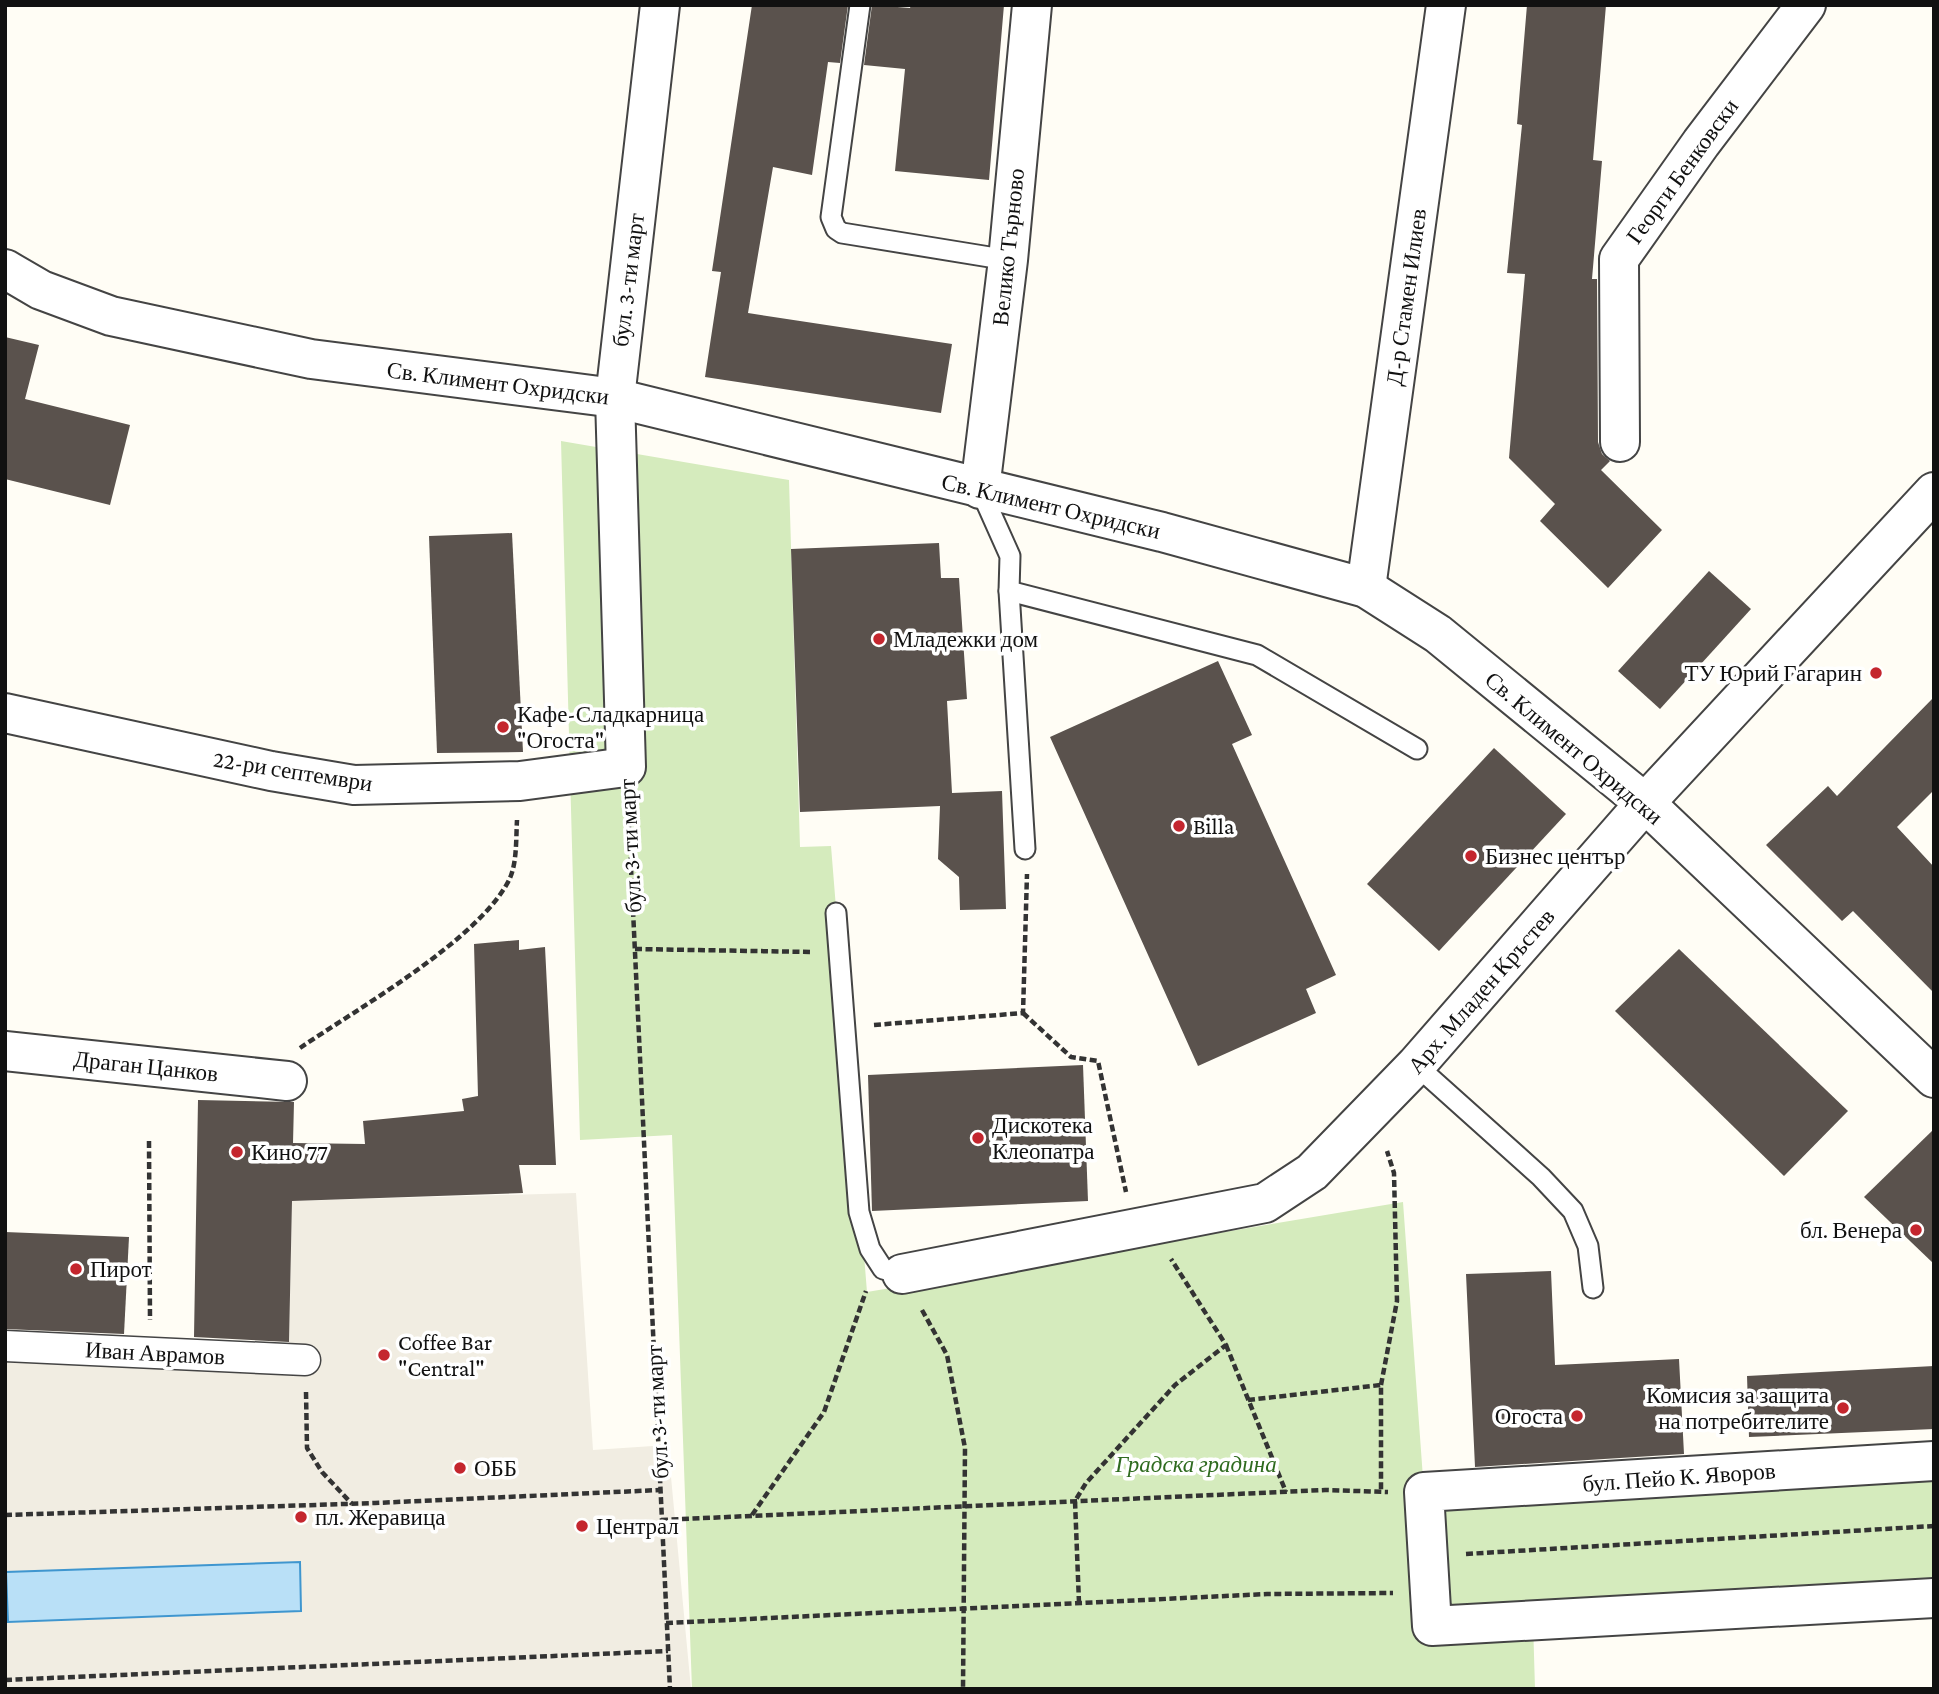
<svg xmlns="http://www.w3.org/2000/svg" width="1939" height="1694" viewBox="0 0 1939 1694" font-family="'Crimson Pro',serif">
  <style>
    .green { fill: #d5ebbd }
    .plaza { fill: #f1ede2 }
    .water { fill: #b9e0f7; stroke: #3f96cf; stroke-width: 2 }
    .building { fill: #5a524d }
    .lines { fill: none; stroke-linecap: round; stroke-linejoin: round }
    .service-casing { stroke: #444; stroke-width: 23 }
    .pedestrian-casing { stroke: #444; stroke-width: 33 }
    .minor-casing { stroke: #444; stroke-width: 42 }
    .path { stroke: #333; stroke-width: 4.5; stroke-dasharray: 7 3.5; stroke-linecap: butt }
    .service { stroke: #fff; stroke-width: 19 }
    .pedestrian { stroke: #fff; stroke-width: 30 }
    .minor { stroke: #fff; stroke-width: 38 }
    .poi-dot { fill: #c4262e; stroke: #fff; stroke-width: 2.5 }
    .labels { text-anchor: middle; stroke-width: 7; stroke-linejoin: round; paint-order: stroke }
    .street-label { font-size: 23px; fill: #111; stroke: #fff }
    .poi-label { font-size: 23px; fill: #111; stroke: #fff; text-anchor: start }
    .park-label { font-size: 23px; font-style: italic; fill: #2f6b1f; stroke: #fff }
  </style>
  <rect width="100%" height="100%" fill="#fffdf5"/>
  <path class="green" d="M 561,441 L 789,480 L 800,847 L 831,846 L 867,1292 L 1403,1202 L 1424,1492 L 1934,1470 L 1934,1589 L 1533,1621 L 1535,1689 L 692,1689 L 672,1135 L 580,1140 Z"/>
  <path class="plaza" d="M 576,1193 L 593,1450 L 668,1445 L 691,1689 L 5,1689 L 5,1337 L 289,1345 L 292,1201 Z"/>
  <path class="water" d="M 300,1562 L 301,1611 L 8,1622 L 6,1572 Z"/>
  <g class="building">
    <path d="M 752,5 L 848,5 L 840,63 L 828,62 L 812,175 L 773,167 L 748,313 L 952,344 L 941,413 L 705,377 L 721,272 L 712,271 Z"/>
    <path d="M 872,5 L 910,8 L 911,5 L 1004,5 L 989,180 L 895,171 L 905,69 L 864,65 Z"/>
    <path d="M 1527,5 L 1606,5 L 1593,160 L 1602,161 L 1592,279 L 1597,279 L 1598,442 L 1602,454 L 1610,461 L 1601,470 L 1662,530 L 1608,588 L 1540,521 L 1555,504 L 1509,458 L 1525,274 L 1507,273 L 1522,125 L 1517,124 Z"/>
    <path d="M 5,337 L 39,345 L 25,399 L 130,425 L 110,505 L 5,479 Z"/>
    <path d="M 512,533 L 523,752 L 437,753 L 429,536 Z"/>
    <path d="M 939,543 L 941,578 L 959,578 L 967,699 L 947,701 L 952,793 L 1002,791 L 1006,909 L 960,910 L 959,877 L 938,859 L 940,806 L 800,812 L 791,549 Z"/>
    <path d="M 1709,571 L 1751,609 L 1660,709 L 1618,671 Z"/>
    <path d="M 1218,661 L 1252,735 L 1232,744 L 1336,975 L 1306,989 L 1316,1013 L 1198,1066 L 1050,737 Z"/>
    <path d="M 1934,697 L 1934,790 L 1897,827 L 1934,867 L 1934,993 L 1853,911 L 1842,921 L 1766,845 L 1828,786 L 1837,796 Z"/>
    <path d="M 1494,748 L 1566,814 L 1439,951 L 1367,884 Z"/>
    <path d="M 519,940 L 519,950 L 545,947 L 556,1165 L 519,1165 L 523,1193 L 292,1201 L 289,1342 L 194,1337 L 198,1100 L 294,1102 L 293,1143 L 365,1144 L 363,1121 L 464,1111 L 462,1099 L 478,1096 L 474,944 Z"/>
    <path d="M 1679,949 L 1848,1111 L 1784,1176 L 1615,1011 Z"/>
    <path d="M 1083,1065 L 1088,1201 L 872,1211 L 868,1075 Z"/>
    <path d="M 1934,1129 L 1934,1264 L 1864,1197 Z"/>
    <path d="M 5,1232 L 129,1237 L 124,1334 L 5,1329 Z"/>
    <path d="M 1551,1271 L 1555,1365 L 1679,1359 L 1684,1454 L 1475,1467 L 1466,1274 Z"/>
    <path d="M 1934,1366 L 1934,1429 L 1749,1437 L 1747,1376 Z"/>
  </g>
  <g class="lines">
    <g class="service-casing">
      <g id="service">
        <path d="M 860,5 L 831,217 L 836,229 L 842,233 L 1008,260"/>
        <path d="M 980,489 L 1010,556 L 1009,591 L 1257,655 L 1417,749"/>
        <path d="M 1009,591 L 1025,849"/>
        <path d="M 836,913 L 859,1212 L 870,1249 L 883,1269 L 902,1274"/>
        <path d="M 1416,1065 L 1541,1177 L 1573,1211 L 1588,1246 L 1593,1288"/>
      </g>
    </g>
    <g class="pedestrian-casing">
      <path id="pedestrian" d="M 5,1346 L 305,1360"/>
    </g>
    <g class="minor-casing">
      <g id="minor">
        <path d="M 5,269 L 41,290 L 111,316 L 311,359 L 615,398 L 1162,532 L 1366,588 L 1438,634 L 1645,803 L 1934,1078"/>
        <path d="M 1620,442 L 1619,259 L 1701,143 L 1806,5"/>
        <path d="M 980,489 L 1008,260 L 1032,5"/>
        <path d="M 1366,588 L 1446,5"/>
        <path d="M 5,713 L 271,771 L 354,785 L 520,781 L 626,767 L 615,398 L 660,5"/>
        <path d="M 5,1051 L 287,1081"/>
        <path d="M 902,1274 L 1265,1203 L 1312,1172 L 1416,1065 L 1645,803 L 1934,492"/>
        <path d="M 1934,1461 L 1424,1492 L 1432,1626 L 1934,1598"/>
      </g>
    </g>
    <g class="path">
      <path d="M 628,805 L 670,1689"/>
      <path d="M 635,949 L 813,952"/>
      <path d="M 1023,1013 L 1071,1057 L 1098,1061 L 1126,1192"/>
      <path d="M 874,1025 L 1023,1013 L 1027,874"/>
      <path d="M 300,1048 C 357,1009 482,938 510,878 C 517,862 516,838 517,820"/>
      <path d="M 149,1141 L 150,1320"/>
      <path d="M 922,1310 L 947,1355 L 965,1448 L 963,1689"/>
      <path d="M 1226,1345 L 1286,1492"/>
      <path d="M 1381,1385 L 1397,1301 L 1394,1173 L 1387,1151"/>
      <path d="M 306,1392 L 307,1448 L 322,1472 L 352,1504"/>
      <path d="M 1248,1400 L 1381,1385 L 1381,1491"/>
      <path d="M 5,1515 L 375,1503 L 660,1490"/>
      <path d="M 752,1515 L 824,1412 L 866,1291"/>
      <path d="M 661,1520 L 1325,1490 L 1388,1492"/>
      <path d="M 1466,1554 L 1934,1526"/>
      <path d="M 1079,1603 L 1075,1501 L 1086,1483 L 1175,1385 L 1226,1345 L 1171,1259"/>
      <path d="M 666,1623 L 1267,1594 L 1393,1593"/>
      <path d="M 5,1680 L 668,1651"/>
    </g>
    <use href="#service" class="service"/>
    <use href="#pedestrian" class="pedestrian"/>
    <use href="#minor" class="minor"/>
  </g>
  <g class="poi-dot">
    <circle cx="879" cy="639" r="7"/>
    <circle cx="1876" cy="673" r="7"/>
    <circle cx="503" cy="727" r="7"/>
    <circle cx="1179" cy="826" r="7"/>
    <circle cx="1471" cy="856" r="7"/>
    <circle cx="978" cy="1138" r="7"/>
    <circle cx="237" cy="1152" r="7"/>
    <circle cx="1916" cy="1230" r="7"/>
    <circle cx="76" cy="1269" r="7"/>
    <circle cx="384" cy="1355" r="7"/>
    <circle cx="1843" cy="1408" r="7"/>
    <circle cx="1577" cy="1416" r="7"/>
    <circle cx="460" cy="1468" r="7"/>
    <circle cx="301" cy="1517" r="7"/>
    <circle cx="582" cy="1526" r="7"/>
  </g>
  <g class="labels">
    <g class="street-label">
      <text transform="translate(1682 171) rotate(-54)" y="8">Георги Бенковски</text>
      <text transform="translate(1008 247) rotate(-84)" y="8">Велико Търново</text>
      <text transform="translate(628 280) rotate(-83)" y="8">бул. 3-ти март</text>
      <text transform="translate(1406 297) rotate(-82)" y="8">Д-р Стамен Илиев</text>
      <text transform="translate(498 383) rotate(7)" y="8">Св. Климент Охридски</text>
      <text transform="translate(1051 506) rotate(13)" y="8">Св. Климент Охридски</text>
      <text transform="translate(1574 748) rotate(40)" y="8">Св. Климент Охридски</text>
      <text transform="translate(293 771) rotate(9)" y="8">22-ри септември</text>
      <text transform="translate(630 846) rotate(-93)" y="8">бул. 3-ти март</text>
      <text transform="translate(1481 991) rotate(-49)" y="8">Арх. Младен Кръстев</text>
      <text transform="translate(146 1066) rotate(6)" y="8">Драган Цанков</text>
      <text transform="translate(155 1353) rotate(3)" y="8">Иван Аврамов</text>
      <text transform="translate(657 1412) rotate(-93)" y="8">бул. 3-ти март</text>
      <text transform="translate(1679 1477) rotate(-4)" y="8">бул. Пейо К. Яворов</text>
    </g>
    <g class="poi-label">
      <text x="893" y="647">Младежки дом</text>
      <text x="1862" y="681" text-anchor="end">ТУ Юрий Гагарин</text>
      <text x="517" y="722">Кафе-Сладкарница<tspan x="517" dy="26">"Огоста"</tspan></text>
      <text x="1193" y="834">Billa</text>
      <text x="1485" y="864">Бизнес център</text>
      <text x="992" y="1133">Дискотека<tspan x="992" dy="26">Клеопатра</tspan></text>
      <text x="251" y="1160">Кино 77</text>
      <text x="1902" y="1238" text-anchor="end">бл. Венера</text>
      <text x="90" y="1277">Пирот</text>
      <text x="398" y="1350">Coffee Bar<tspan x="398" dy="26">"Central"</tspan></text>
      <text x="1829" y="1403" text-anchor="end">Комисия за защита<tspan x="1829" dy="26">на потребителите</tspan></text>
      <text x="1563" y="1424" text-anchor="end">Огоста</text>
      <text x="474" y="1476">ОББ</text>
      <text x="315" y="1525">пл. Жеравица</text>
      <text x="596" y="1534">Централ</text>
    </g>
    <g class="park-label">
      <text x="1196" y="1472">Градска градина</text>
    </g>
  </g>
  <rect width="1939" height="1694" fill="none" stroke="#111111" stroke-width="14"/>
</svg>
